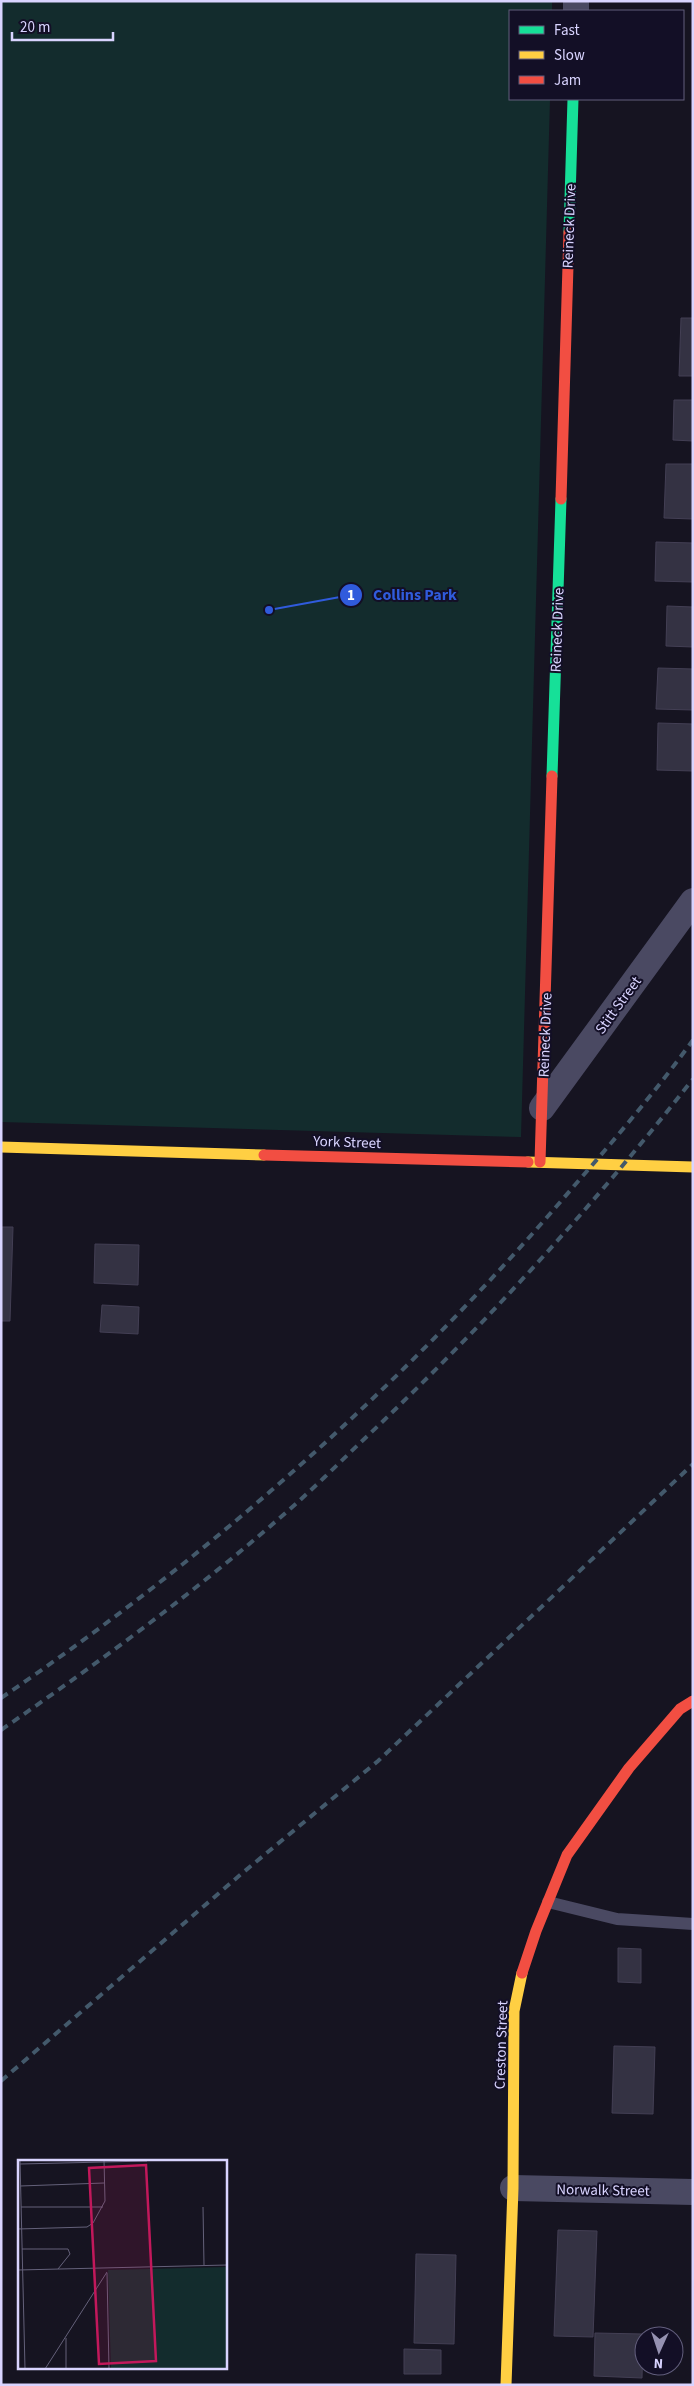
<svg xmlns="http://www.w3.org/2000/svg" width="694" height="2386" viewBox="0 0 694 2386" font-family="'Source Sans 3',sans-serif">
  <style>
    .green { fill: #132c2d }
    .building { fill: #343243; stroke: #433f54 }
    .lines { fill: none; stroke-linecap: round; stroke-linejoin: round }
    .lane { stroke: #4a4962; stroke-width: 12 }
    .street { stroke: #4a4962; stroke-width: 26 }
    .fast { stroke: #16e098; stroke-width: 11 }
    .slow { stroke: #ffcf43; stroke-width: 11 }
    .jam { stroke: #f24e42; stroke-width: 11 }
    .rail { stroke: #43596b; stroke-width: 4; stroke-dasharray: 8 6; stroke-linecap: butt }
    .labels { text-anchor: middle; stroke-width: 4; stroke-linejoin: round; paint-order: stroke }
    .street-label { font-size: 15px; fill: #d9d4ff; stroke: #130f26 }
    .inset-road { fill: none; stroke: #64617a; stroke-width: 1 }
    .view { fill: #c2185b; fill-opacity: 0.15; stroke: #c2185b; stroke-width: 2.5 }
    .inset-edge { fill: none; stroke: #d9d4ff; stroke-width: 2.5 }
    .leader { fill: none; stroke: #305bdc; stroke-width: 2 }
    .callout-dot { fill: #305bdc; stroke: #130f26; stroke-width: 2 }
    .mark-label { font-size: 15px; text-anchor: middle; font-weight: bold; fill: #fff }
    .callout-label { font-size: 16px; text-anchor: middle; font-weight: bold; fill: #305bdc; stroke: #130f26; stroke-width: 4; stroke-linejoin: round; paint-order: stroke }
  </style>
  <rect width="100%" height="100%" fill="#161421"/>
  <path class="green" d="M 1,1 L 552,1 L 552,11 L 510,11 L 510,99 L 550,99 L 521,1137 L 1,1122 Z"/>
  <g class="building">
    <path d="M 681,318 L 693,318 L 693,376 L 679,376 Z"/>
    <path d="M 674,400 L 693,400 L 693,441 L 673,440 Z"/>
    <path d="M 666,464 L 693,464 L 693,519 L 664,518 Z"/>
    <path d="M 656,542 L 693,543 L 693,582 L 655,581 Z"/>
    <path d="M 667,606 L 693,607 L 693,647 L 666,646 Z"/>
    <path d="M 658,668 L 693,669 L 693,710 L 656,709 Z"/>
    <path d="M 658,723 L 693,724 L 693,771 L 657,770 Z"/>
    <path d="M 1,1227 L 13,1227 L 10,1321 L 1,1321 Z"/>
    <path d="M 95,1244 L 139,1245 L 138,1285 L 94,1283 Z"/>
    <path d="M 102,1305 L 139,1307 L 138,1334 L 100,1332 Z"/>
    <path d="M 618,1948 L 641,1949 L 641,1983 L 618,1982 Z"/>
    <path d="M 614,2046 L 655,2047 L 653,2114 L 612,2113 Z"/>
    <path d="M 558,2230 L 597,2231 L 593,2337 L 554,2336 Z"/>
    <path d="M 416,2254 L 456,2255 L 454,2344 L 414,2343 Z"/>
    <path d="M 595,2333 L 643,2334 L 642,2378 L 594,2376 Z"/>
    <path d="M 404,2349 L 441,2350 L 441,2374 L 404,2374 Z"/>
  </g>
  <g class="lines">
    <path class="lane" d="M 548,1902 L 617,1919 L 693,1924"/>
    <g class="street">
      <path d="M 576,11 L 576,1"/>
      <path d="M 542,1108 L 693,901"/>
      <path d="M 513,2188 L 693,2192"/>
    </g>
    <g class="fast">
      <path d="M 569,232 L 573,99"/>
      <path d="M 552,776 L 561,499"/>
    </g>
    <g class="slow">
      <path d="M 1,1147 L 264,1155"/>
      <path d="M 528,1162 L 693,1167"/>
      <path d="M 506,2385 L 513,2188 L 514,2011 L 522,1973"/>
    </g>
    <g class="jam">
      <path d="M 561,499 L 569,232"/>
      <path d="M 264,1155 L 528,1162"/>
      <path d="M 540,1162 L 552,776"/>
      <path d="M 522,1973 L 536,1931 L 567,1855 L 629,1768 L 680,1709 L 693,1701"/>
    </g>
    <g class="rail">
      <path d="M 1,1698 C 213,1554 408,1381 574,1186 C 615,1139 656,1091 693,1040"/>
      <path d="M 1,1730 C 101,1661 199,1589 290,1509 C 314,1488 337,1465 360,1443 C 481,1329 590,1210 693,1079"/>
      <path d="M 1,2081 L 240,1875 L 378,1761 L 693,1464"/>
    </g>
  </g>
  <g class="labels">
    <g class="street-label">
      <text transform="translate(569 226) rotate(-88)" y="5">Reineck Drive</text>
      <text transform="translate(557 630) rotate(-88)" y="5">Reineck Drive</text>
      <text transform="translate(618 1005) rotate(-54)" y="5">Stitt Street</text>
      <text transform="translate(545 1035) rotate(-88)" y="5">Reineck Drive</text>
      <text transform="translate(347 1142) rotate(2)" y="5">York Street</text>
      <text transform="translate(501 2045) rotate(-88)" y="5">Creston Street</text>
      <text transform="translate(603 2190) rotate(1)" y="5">Norwalk Street</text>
    </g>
  </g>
  <g transform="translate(18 2160)">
    <rect width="209" height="209" fill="#161421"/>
    <path d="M 209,107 L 209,209 L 93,209 L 90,110 Z" fill="#132c2d"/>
    <path class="inset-road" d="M 2,0 L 7,209M 2,4 L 129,1M 2,26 L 86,23M 3,47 L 85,47M 185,47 L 186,105M 0,69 L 69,67 L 75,63 L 87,41 L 86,0M 4,89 L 50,89 L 52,94 L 40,109M 0,110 L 209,105M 89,113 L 91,209M 48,178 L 48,209M 27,209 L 89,112"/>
    <path class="view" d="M 128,5 L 138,201 L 81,204 L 71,8 Z"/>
    <rect width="209" height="209" class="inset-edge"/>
  </g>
  <path class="leader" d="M269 610L351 595"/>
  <g class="callout-dot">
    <circle cx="269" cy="610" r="5"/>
    <circle cx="351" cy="595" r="12"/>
  </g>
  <g class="mark-label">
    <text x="351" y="600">1</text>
  </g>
  <g class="callout-label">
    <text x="415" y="600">Collins Park</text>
  </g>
  <rect width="694" height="2386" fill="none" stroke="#d9d4ff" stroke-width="5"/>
  <rect x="509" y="10" width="175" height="90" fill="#130f26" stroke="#625e7d"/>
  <rect x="519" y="26" width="25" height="8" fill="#16e098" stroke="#625e7d"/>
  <text x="554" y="35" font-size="15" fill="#d9d4ff">Fast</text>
  <rect x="519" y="51" width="25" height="8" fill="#ffcf43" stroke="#625e7d"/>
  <text x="554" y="60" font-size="15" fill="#d9d4ff">Slow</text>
  <rect x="519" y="76" width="25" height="8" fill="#f24e42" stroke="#625e7d"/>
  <text x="554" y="85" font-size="15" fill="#d9d4ff">Jam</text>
  <g transform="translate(659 2351) rotate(183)"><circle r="24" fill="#130f26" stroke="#625e7d"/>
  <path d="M0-4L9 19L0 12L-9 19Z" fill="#9591b1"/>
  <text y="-8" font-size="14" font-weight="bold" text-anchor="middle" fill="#d9d4ff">N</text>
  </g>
  <path d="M12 32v8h101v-8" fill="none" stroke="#d9d4ff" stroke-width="2.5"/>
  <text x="20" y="32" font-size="15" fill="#d9d4ff" stroke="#130f26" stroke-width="4" paint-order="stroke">20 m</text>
</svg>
